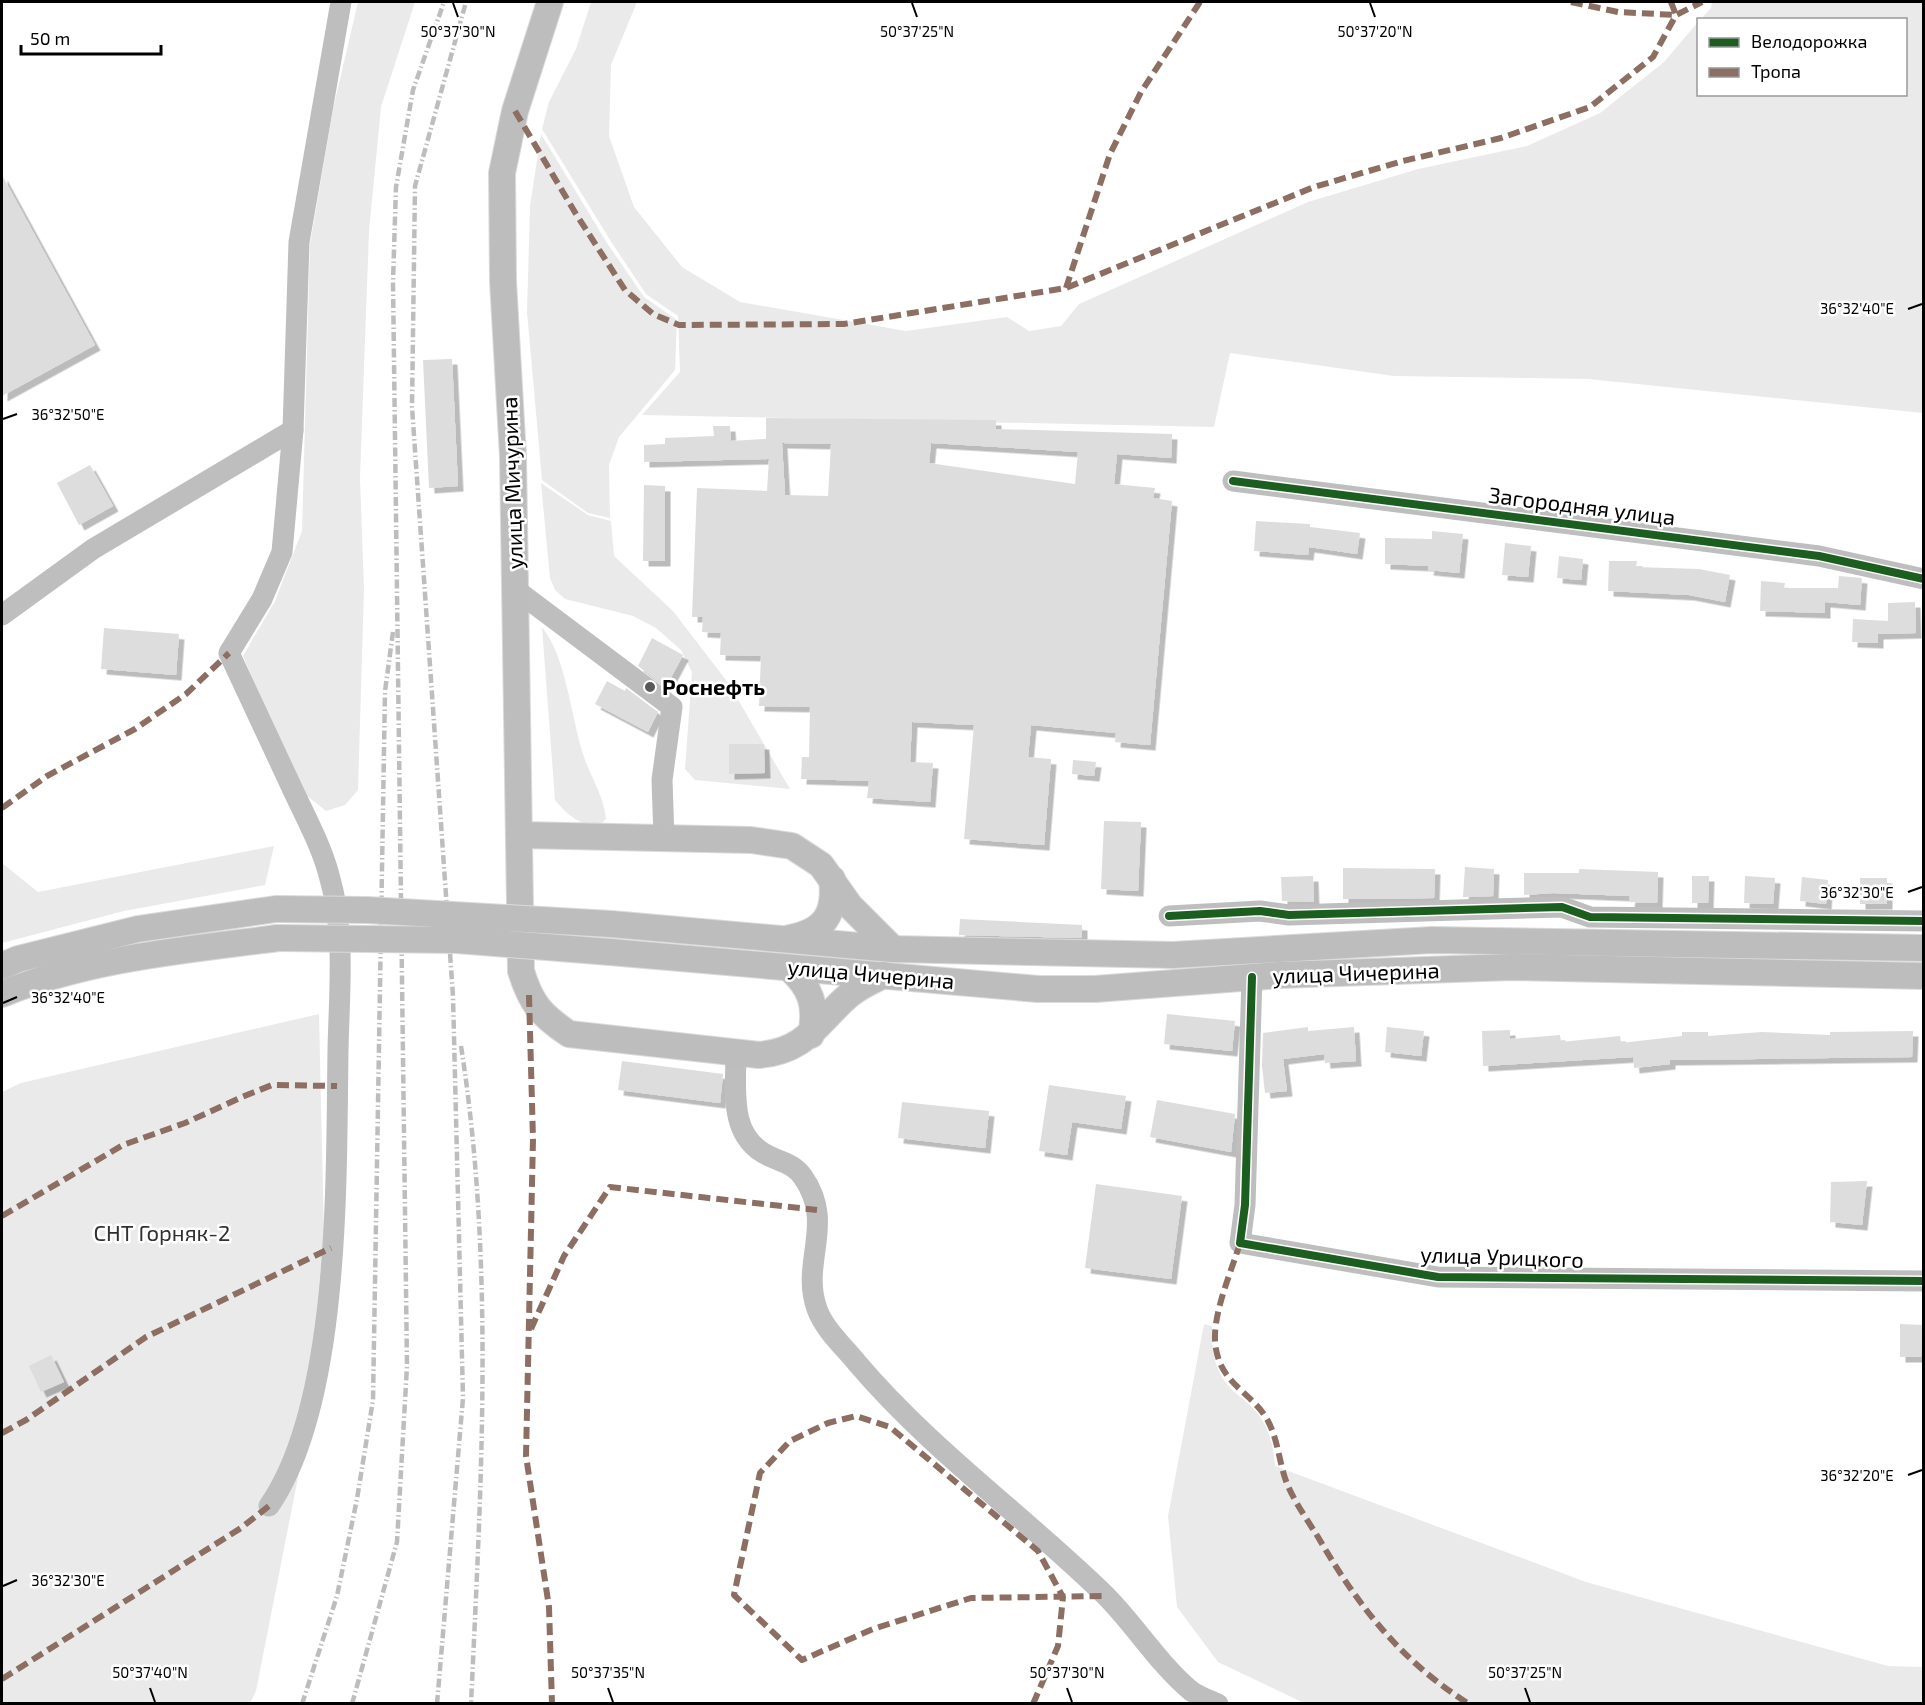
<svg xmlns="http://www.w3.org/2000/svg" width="1925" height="1705" viewBox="0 0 1925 1705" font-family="'Exo 2',sans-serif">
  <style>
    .green { fill: #eaeaea }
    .building { fill: #ddd; fill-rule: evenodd; filter: url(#shadow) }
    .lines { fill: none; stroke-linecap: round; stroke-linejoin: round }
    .major-casing { stroke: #dbdbdb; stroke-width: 28 }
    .minor { stroke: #bebebe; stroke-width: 21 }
    .major { stroke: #bdbdbd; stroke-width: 26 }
    .rail { stroke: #bdbdbd; stroke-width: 4.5; stroke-dasharray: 9 3 1.5 3; stroke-linecap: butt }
    .major-bridge-casing { stroke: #dbdbdb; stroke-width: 28; stroke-linecap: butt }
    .major-bridge { stroke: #bdbdbd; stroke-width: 26 }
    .quiet { stroke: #8d6e63; stroke-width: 6; stroke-dasharray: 12 6; stroke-linecap: butt }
    .cycleway-casing { stroke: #fff; stroke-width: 11 }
    .cycleway { stroke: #1b5e20; stroke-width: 8 }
    .ticks { fill: none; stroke: #000; stroke-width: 2 }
    .poi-dot { fill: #595959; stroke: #fff; stroke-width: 2 }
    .labels { text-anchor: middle; stroke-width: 5; stroke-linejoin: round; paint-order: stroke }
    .street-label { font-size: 22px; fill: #000; stroke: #fff }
    .poi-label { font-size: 22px; font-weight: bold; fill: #000; stroke: #fff; text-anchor: start }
    .park-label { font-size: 22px; fill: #303030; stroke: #fff }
    .ticks-label { font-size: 15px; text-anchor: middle; fill: #000; stroke: #fff; stroke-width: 5; stroke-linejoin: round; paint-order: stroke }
  </style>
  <defs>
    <filter id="shadow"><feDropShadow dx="5.5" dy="5.5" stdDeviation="0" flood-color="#0004"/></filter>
  </defs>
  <rect width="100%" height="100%" fill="#fff"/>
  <g class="green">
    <path d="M 358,2 L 415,2 L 381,107 L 369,231 L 360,478 L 364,589 L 358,790 L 345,805 L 326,811 L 306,795 L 287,760 L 243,656 L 275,601 L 302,531 L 310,244 L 333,109 Z"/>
    <path d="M 591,2 L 637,2 L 611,65 L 609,136 L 634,207 L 682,267 L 740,302 L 906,331 L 1007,317 L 1029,331 L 1061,326 L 1079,304 L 1308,202 L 1418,169 L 1527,146 L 1600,113 L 1664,62 L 1698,22 L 1698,94 L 1906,94 L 1906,20 L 1701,19 L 1711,8 L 1712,2 L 1923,2 L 1923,413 L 1588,379 L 1394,376 L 1230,353 L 1214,427 L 642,415 L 680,372 L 678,316 L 646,294 L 610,240 L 542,129 L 549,102 L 576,49 Z"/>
    <path d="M 541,134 L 607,243 L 644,297 L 677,320 L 675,370 L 619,437 L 609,465 L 610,518 L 588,513 L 542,480 L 527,312 L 530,206 Z"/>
    <path d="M 541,483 L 588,515 L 611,521 L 614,556 L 673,611 L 729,684 L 790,789 L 695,780 L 685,769 L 692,672 L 681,650 L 656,628 L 633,616 L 565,599 L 555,590 L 550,578 Z"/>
    <path d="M 542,627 C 566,657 571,716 583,754 C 590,776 604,796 606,819 L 597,827 C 578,823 568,816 555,800 Z"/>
    <path d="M 274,846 L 265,885 L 124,911 L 2,943 L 2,863 L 38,892 Z"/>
    <path d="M 319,1014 L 324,1235 L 303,1452 L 256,1691 L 250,1703 L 2,1704 L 2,1092 L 21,1083 Z"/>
    <path d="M 1204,1324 L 1212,1326 C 1211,1351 1215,1377 1237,1394 C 1248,1403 1259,1412 1265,1425 C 1272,1439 1274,1452 1275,1466 L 1586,1582 L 1888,1666 L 1923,1667 L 1923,1703 L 1304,1703 L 1218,1662 L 1177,1607 L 1168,1516 Z"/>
  </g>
  <g class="building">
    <path d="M 2,175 L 95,345 L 2,396 Z"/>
    <path d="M 452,359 L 458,486 L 429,488 L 423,360 Z"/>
    <path d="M 766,418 L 996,420 L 996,429 L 1172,434 L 1171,458 L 1117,454 L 1114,484 L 1155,488 L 1153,498 L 1172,501 L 1150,745 L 1115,742 L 1116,733 L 1031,725 L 1028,757 L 1051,759 L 1044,845 L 964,839 L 974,725 L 912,722 L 910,762 L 933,763 L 930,802 L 867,798 L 869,781 L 801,779 L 802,757 L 809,757 L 810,707 L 759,706 L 761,656 L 720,655 L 721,633 L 702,632 L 703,617 L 692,617 L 697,488 L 767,491 L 769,459 L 644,462 L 644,445 L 665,444 L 665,438 L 714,436 L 713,426 L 730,426 L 731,441 L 766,439 ZM 782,443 L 831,444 L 828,496 L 785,495 ZM 931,443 L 1078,452 L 1075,484 L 929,463 Z"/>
    <path d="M 90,465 L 113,506 L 79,525 L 57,483 Z"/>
    <path d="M 644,485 L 665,486 L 665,561 L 643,561 Z"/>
    <path d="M 1256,521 L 1310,524 L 1310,527 L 1360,533 L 1357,554 L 1309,547 L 1308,555 L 1254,551 Z"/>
    <path d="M 1432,531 L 1463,534 L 1459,573 L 1428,570 L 1429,566 L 1385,564 L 1385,538 L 1432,539 Z"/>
    <path d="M 1505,543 L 1531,546 L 1528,577 L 1502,575 Z"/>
    <path d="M 1559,556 L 1583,559 L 1581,580 L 1557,578 Z"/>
    <path d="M 1609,561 L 1637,561 L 1636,567 L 1699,569 L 1730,575 L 1725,602 L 1689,595 L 1608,591 Z"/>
    <path d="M 1839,576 L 1862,578 L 1860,605 L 1825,602 L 1825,613 L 1760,611 L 1761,581 L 1785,583 L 1784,588 L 1838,588 Z"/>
    <path d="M 1915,602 L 1916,633 L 1878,634 L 1878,643 L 1852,642 L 1853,619 L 1888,621 L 1888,603 Z"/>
    <path d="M 104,628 L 179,634 L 176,675 L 101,669 Z"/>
    <path d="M 652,638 L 683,655 L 666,687 L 638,666 Z"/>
    <path d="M 607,681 L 625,691 L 626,688 L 658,712 L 648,732 L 595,704 Z"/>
    <path d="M 729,744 L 764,744 L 765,773 L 729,774 Z"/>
    <path d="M 1073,760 L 1096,762 L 1094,776 L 1072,774 Z"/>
    <path d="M 1104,821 L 1141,822 L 1138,891 L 1101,889 Z"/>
    <path d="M 1465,867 L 1494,869 L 1493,896 L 1463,897 Z"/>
    <path d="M 1343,868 L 1435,869 L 1434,898 L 1343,899 Z"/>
    <path d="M 1579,869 L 1658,872 L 1657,903 L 1629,902 L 1630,896 L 1553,893 L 1524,895 L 1524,873 L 1579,873 Z"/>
    <path d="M 1313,876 L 1314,902 L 1282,901 L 1281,877 Z"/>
    <path d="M 1692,876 L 1709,876 L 1708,903 L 1692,903 Z"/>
    <path d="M 1745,876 L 1775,878 L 1773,904 L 1744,903 Z"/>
    <path d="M 1802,877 L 1828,880 L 1826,904 L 1800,901 Z"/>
    <rect x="1860" y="878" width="27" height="26"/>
    <path d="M 960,919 L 1082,925 L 1082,938 L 959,935 Z"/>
    <path d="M 1167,1014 L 1235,1021 L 1232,1051 L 1164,1044 Z"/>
    <path d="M 1308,1027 L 1308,1031 L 1354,1027 L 1356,1061 L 1325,1063 L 1324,1054 L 1283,1059 L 1287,1091 L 1265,1093 L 1262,1066 L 1263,1033 Z"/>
    <path d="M 1387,1027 L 1424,1031 L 1421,1056 L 1385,1052 Z"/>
    <path d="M 1510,1030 L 1510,1039 L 1560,1035 L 1561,1042 L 1620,1036 L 1621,1043 L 1682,1036 L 1682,1032 L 1708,1032 L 1708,1036 L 1762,1032 L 1830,1035 L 1830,1032 L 1913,1031 L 1912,1057 L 1670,1060 L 1670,1064 L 1634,1068 L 1633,1057 L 1483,1066 L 1482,1031 Z"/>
    <path d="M 622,1061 L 723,1074 L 720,1103 L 618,1090 Z"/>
    <path d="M 1049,1085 L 1126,1096 L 1121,1129 L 1072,1122 L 1067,1155 L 1039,1151 Z"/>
    <path d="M 1157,1100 L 1235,1114 L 1231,1152 L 1150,1137 Z"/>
    <path d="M 902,1102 L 989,1111 L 985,1148 L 898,1138 Z"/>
    <path d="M 1867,1181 L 1862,1225 L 1830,1222 L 1831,1182 Z"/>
    <path d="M 1096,1184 L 1182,1196 L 1171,1279 L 1085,1268 Z"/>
    <path d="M 1900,1324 L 1922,1325 L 1921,1357 L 1900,1357 Z"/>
    <path d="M 51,1355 L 64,1382 L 41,1392 L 29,1366 Z"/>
  </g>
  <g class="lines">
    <g class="major-casing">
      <g id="major">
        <path d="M 550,2 L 515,111 L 502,173 L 503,281 L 513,457 L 521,971 C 531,1004 541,1015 569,1034 L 759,1055 C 806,1051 816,1024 848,996 C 859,986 872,981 884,975"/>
        <path d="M 521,835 L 751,840 L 792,846 L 821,865 L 850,906 L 893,949"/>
        <path d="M 611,924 L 893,949 L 1173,955 L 1432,940 L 1924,948"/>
        <path d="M 790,938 C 825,931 836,914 832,879"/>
        <path d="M 610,952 L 1038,989 L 1095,989 L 1280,975 L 1512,967 L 1924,976"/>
        <path d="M 2,966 L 18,959 L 138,929 L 276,909"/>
        <path d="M 789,968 C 811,988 817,1005 811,1035"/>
        <path d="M 2,994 C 89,958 186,950 278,938"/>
      </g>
    </g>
    <g class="minor">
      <path d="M 1233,481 L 1819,556 L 1924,579"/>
      <path d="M 516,590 L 672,707 L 662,780 L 664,838"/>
      <path d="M 2,615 L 93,549 L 293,430"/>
      <path d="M 1169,916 L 1260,911 L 1289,915 L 1562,907 L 1590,917 L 1924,921"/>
      <path d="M 1252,977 L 1245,1205 L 1240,1243 L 1438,1277 L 1924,1281"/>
      <path d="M 736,1052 C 736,1090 728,1137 769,1156 C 782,1162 794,1164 803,1177 C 836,1224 800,1262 817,1309 C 824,1329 844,1347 857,1363 C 931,1450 1024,1516 1105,1595 C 1135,1625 1158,1663 1190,1690 C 1197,1696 1209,1700 1218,1704"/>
      <path d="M 269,1506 C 341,1402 336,1176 338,1051 C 339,992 346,933 329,875 C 321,845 305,816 292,788 C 271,743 250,698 229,653 L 262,599 L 282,552 L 293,430 L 299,242 L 341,2"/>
    </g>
    <use href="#major" class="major"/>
    <g class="rail">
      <path d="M 461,1046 C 495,1263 481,1486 471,1704"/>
      <path d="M 302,1704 L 337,1596 L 357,1499 L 373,1400 L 385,691 L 393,632"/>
      <path d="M 352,1704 L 397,1542 L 407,1366 L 393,282 L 396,187 L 413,90 L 444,2"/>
      <path d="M 437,1704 L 463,1398 L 453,996 L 412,407 L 415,186 L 466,2"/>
    </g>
    <g class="major-bridge-casing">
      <g id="major-bridge">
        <path d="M 276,909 L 367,910 L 611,924"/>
        <path d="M 278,938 L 457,940 L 610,952"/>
      </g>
    </g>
    <use href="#major-bridge" class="major-bridge"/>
    <g class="quiet">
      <path d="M 1571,2 L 1618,12 L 1676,15 L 1671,2"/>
      <path d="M 515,111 L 576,214 L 625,290 L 653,314 L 679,325 L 844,324 L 1066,288 L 1314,187 L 1403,161 L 1501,138 L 1590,107 L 1653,57 L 1676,15 L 1702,2"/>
      <path d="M 1066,288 L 1110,154 L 1141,92 L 1200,2"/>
      <path d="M 2,808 L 47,776 L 135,729 L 186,694 L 229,653"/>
      <path d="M 529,995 L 533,1139 L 526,1456 L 549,1607 L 552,1704"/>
      <path d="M 2,1216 L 123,1145 L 185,1123 L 242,1097 L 272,1085 L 337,1086"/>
      <path d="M 1240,1243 C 1231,1273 1210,1319 1216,1349 C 1222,1385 1253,1393 1268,1421 C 1279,1442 1279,1465 1288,1486 C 1296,1504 1308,1521 1318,1537 C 1358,1606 1401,1661 1469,1704"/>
      <path d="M 531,1329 L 564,1256 L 610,1187 L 817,1210"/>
      <path d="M 2,1433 L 26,1420 L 146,1337 L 331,1248"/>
      <path d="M 2,1679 L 241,1528 L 269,1506"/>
      <path d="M 1033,1704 L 1058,1646 L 1063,1597 L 1038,1551 L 890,1427 L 856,1416 L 828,1423 L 790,1441 L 760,1473 L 734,1595 L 802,1660 L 873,1629 L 971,1598 L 1106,1596"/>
    </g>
    <g class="cycleway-casing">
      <g id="cycleway">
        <path d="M 1233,481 L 1819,556 L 1924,579"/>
        <path d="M 1169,916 L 1260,911 L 1289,915 L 1562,907 L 1590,917 L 1924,921"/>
        <path d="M 1252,977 L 1245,1205 L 1240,1243 L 1438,1277 L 1924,1281"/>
      </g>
    </g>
    <use href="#cycleway" class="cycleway"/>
  </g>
  <path class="ticks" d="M 453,3 L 458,17M 912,3 L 917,17M 1370,3 L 1375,17M 1908,309 L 1922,304M 3,419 L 17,414M 1908,892 L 1922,887M 3,1003 L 17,997M 1908,1475 L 1922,1470M 3,1586 L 17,1580M 150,1688 L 155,1702M 608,1688 L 613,1702M 1067,1688 L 1072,1702M 1525,1688 L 1530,1702"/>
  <circle class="poi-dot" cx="650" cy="687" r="6"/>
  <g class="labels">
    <g class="street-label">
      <text transform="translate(512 483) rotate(-92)" y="8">улица Мичурина</text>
      <text transform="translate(1582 506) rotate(7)" y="8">Загородняя улица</text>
      <text transform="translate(1356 973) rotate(-2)" y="8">улица Чичерина</text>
      <text transform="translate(871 974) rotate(5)" y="8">улица Чичерина</text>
      <text transform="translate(1502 1257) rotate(2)" y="8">улица Урицкого</text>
    </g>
    <g class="poi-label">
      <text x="662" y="695">Роснефть</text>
    </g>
    <g class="park-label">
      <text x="162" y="1241">СНТ Горняк-2</text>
    </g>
  </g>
  <g class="ticks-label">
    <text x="458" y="37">50°37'30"N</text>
    <text x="917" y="37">50°37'25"N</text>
    <text x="1375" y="37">50°37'20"N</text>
    <text x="1857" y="314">36°32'40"E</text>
    <text x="68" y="420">36°32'50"E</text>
    <text x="1857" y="898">36°32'30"E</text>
    <text x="68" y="1003">36°32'40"E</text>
    <text x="1857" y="1481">36°32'20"E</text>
    <text x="68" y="1586">36°32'30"E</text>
    <text x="150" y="1678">50°37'40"N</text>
    <text x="608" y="1678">50°37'35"N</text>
    <text x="1067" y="1678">50°37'30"N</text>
    <text x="1525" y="1678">50°37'25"N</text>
  </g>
  <rect width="1925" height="1705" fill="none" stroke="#000000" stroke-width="6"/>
  <rect x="1697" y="18" width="210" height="78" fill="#ffffff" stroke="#999999" stroke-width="1.5"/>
  <rect x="1709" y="38" width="30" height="9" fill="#1b5e20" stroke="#999999" stroke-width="1.5"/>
  <text x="1751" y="48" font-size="18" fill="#000000">Велодорожка</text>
  <rect x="1709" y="68" width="30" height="9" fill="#8d6e63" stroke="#999999" stroke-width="1.5"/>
  <text x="1751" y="78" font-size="18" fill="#000000">Тропа</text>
  <path d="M21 45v9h140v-9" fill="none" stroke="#000000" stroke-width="3"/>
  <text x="30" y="45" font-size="18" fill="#000000" stroke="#ffffff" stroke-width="4.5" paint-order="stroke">50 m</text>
</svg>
